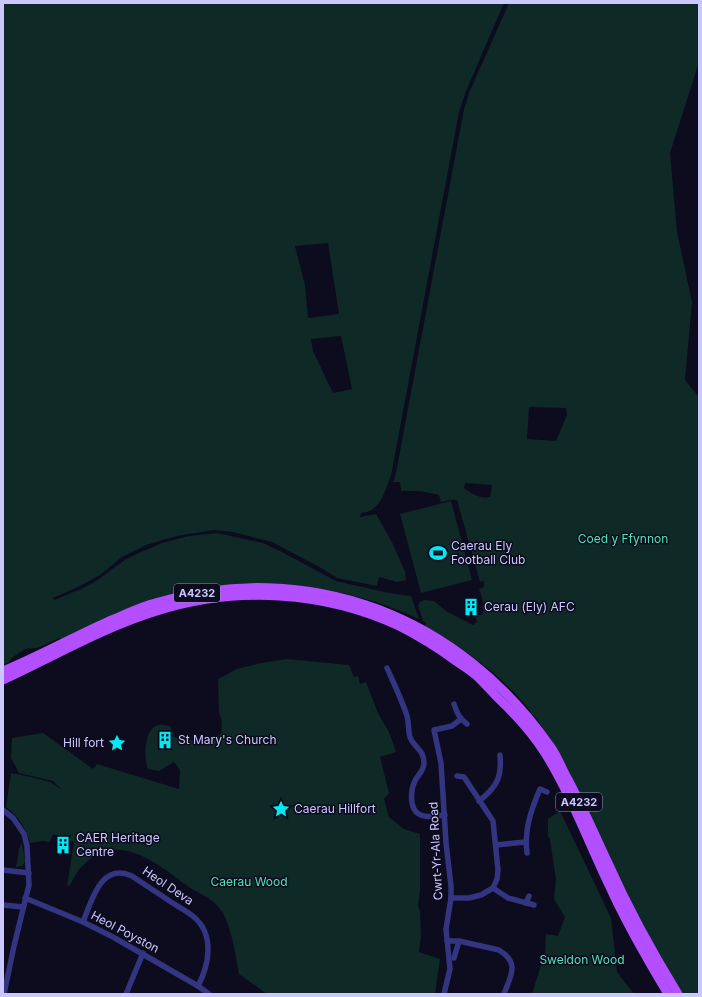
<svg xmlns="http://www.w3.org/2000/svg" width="702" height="997" viewBox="0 0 702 997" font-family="Inter,sans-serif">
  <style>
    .green { fill: #0e2926; fill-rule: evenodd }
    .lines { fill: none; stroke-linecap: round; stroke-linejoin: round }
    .street { stroke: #343580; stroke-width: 5.5 }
    .primary { stroke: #b34fff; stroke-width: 9 }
    .labels { text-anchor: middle; stroke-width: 3; stroke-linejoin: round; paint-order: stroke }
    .shield { fill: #0d0b1e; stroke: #928fbc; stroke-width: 1 }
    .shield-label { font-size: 11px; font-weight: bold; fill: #cbc8ff }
    .park-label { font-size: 12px; fill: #50e3b6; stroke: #0d0b1e }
    .poi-label { font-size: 12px; fill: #cbc8ff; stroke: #0d0b1e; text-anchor: start }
    .street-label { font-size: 12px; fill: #cbc8ff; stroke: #0d0b1e }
  </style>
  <rect width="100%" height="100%" fill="#0d0b1e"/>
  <g class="green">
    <path d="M 3,3 L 504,3 L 466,91 L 459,112 L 391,476 C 384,492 381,512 361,513 L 360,517 L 376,514 L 392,542 L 405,572 L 406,580 L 397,582 L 379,577 L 377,586 L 337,578 L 323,569 L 272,542 L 233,532 L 214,530 L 177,536 L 146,545 L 122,557 L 100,575 L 80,586 L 53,598 L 54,600 L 81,589 L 96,581 L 126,559 L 141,552 L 162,543 L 189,536 L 217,533 L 263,543 L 282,552 L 336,581 L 389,593 L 411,596 L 419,619 C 339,581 237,572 153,599 C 143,603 132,609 122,613 C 102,622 82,631 61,640 L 60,638 L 37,648 L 25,649 L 13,657 L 8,663 L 3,665 ZM 328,243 L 339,314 L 308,318 L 305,285 L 295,246 ZM 341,336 L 352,389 L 333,393 L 313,351 L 311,339 Z"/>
    <path d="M 509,3 L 699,3 L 699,62 L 670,153 L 677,232 L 692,302 L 685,380 L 699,397 L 699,994 L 682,994 C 651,946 626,894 602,841 C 580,794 560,747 527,707 C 499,673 463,648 425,626 L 426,623 L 423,621 L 418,605 L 420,602 L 424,600 L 434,601 L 446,611 L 473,625 L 477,622 L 475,615 L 482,615 C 485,605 482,598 479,589 L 484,587 L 484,581 L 480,582 L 457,500 L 451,500 L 441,502 L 439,495 L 421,491 L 401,491 L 400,482 L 393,482 L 395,478 L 464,109 L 469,93 ZM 529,407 L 566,408 L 567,415 L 556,441 L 527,439 ZM 465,483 L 492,485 L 490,497 C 481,499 472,494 464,488 Z"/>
    <path d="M 451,501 L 472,580 L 421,593 L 400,514 Z"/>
    <path d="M 287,659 L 349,665 L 354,677 L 358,676 L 360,684 L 366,682 L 378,713 L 389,732 L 396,752 L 380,757 L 389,793 L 384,799 L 389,817 L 404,829 L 420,834 L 420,890 L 418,906 L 420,911 L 421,936 L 419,952 L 440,959 L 435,994 L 267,994 L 239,974 C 236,957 231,925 222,912 C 213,897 198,894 186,885 C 157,864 122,833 88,861 C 85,864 82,866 79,869 C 76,874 73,880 70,885 L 67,886 L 74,842 L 53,834 L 50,842 L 43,841 L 30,843 C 26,828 19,817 6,807 L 11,773 L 31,777 L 50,782 L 62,790 L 53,781 L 19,773 L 11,758 L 12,738 L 43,733 L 93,769 L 97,764 L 179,789 L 180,770 L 174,762 L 159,771 L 148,769 C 143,757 144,722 163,725 C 166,725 170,725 171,728 C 173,731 173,735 174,737 C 185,739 202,744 213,739 C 216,737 219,735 221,733 L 222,722 L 219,712 L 218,679 L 237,669 L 261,663 Z"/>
    <path d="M 560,811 L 611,918 L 617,972 L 634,994 L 532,994 L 545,952 L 546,934 L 558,936 L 565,917 L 554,899 L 556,879 L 550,840 L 548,836 L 548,819 Z"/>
    <path d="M 22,842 L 25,862 L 22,866 L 16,867 L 19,849 Z"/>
  </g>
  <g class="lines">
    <g class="street">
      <path d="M 387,668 C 394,684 402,700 407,716 C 409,723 408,731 410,737 C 414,748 424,749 424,763 C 424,770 419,774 416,779 C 411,787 410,801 414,809 C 420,820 435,816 445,815"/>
      <path d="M 454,704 C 457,713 459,718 467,724"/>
      <path d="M 479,801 C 497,787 502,777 500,755"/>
      <path d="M 3,810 L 13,818 L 24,834 L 27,846 L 29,885 L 14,946 L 4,994"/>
      <path d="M 496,845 L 525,842"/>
      <path d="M 527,853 C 524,830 531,810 540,789 L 547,792"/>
      <path d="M 3,870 L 29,873"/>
      <path d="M 493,888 L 508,898 L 534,905"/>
      <path d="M 25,898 L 83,922 L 113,937 L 198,986 L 209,994"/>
      <path d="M 451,898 L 469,898 L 481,895 L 493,888 L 497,879 L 498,870 L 493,821 L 464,777 L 457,776"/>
      <path d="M 526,903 L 529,896"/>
      <path d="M 3,905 L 23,907"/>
      <path d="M 83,922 C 92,900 101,862 132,876 C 145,885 158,893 171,902 C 179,907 187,911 194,917 C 215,935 209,965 198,986"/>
      <path d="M 447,941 L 459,941 L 499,950 C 520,963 511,975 504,994"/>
      <path d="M 454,958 L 459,941"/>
      <path d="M 126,994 L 143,953"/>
      <path d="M 444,994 L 450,969 L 446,929 L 451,898 L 451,886 L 446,843 L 441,763 L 434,730 L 452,726 L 461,719"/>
    </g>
    <g class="primary">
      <path d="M 3,671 C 39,656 73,637 109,621 C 124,615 139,607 155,603 C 309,557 459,616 550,746 C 556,754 560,764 565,774 C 581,803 594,833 608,863 C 628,908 652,952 678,994"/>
      <path d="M 3,680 C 53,657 104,627 157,611 C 236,586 324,591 399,626 C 419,636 438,648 456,661 C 463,666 471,671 478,677 C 485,684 492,692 499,699 C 516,715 533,734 545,753 C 571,795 588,841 609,885 C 626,923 647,959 668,994"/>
    </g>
  </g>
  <defs>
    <g id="stadium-bare" transform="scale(1.38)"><path d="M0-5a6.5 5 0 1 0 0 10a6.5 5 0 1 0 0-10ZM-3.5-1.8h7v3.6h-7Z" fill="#00eaf3" stroke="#0d0b1e" stroke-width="2.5" paint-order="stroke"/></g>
    <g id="building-bare" transform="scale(1.38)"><path d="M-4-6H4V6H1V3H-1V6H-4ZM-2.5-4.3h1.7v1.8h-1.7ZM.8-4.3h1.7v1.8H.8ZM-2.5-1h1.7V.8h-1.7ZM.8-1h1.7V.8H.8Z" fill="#00eaf3" stroke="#0d0b1e" stroke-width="2.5" paint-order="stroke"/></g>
    <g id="sight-bare" transform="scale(1.38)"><path d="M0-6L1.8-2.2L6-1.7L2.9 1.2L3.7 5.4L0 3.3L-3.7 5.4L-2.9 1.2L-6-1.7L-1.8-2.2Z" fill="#00eaf3" stroke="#0d0b1e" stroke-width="2.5" paint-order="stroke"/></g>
  </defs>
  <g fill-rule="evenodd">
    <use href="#stadium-bare" x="438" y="553"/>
    <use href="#building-bare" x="471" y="607"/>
    <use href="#building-bare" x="165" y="740"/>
    <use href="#sight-bare" x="117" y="743"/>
    <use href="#sight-bare" x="281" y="809"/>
    <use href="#building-bare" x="63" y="845"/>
  </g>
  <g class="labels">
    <g class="shield">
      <rect x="174" y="584" width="46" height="18" rx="3"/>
      <rect x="556" y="793" width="46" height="18" rx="3"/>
    </g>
    <g class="shield-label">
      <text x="197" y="597">A4232</text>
      <text x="579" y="806">A4232</text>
    </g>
    <g class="park-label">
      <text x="623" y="543">Coed y Ffynnon</text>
      <text x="249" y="886">Caerau Wood</text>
      <text x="582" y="964">Sweldon Wood</text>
    </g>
    <g class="poi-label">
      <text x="451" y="550">Caerau Ely<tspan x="451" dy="14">Football Club</tspan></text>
      <text x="484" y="611">Cerau (Ely) AFC</text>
      <text x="178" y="744">St Mary's Church</text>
      <text x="104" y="747" text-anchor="end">Hill fort</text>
      <text x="294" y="813">Caerau Hillfort</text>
      <text x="76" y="842">CAER Heritage<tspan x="76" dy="14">Centre</tspan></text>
    </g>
    <g class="street-label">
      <text transform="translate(436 851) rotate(-93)" y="4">Cwrt-Yr-Ala Road</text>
      <text transform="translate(168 886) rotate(34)" y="4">Heol Deva</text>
      <text transform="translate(125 932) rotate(28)" y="4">Heol Poyston</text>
    </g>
  </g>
  <rect width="702" height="997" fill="none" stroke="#cbc8ff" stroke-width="8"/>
</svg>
